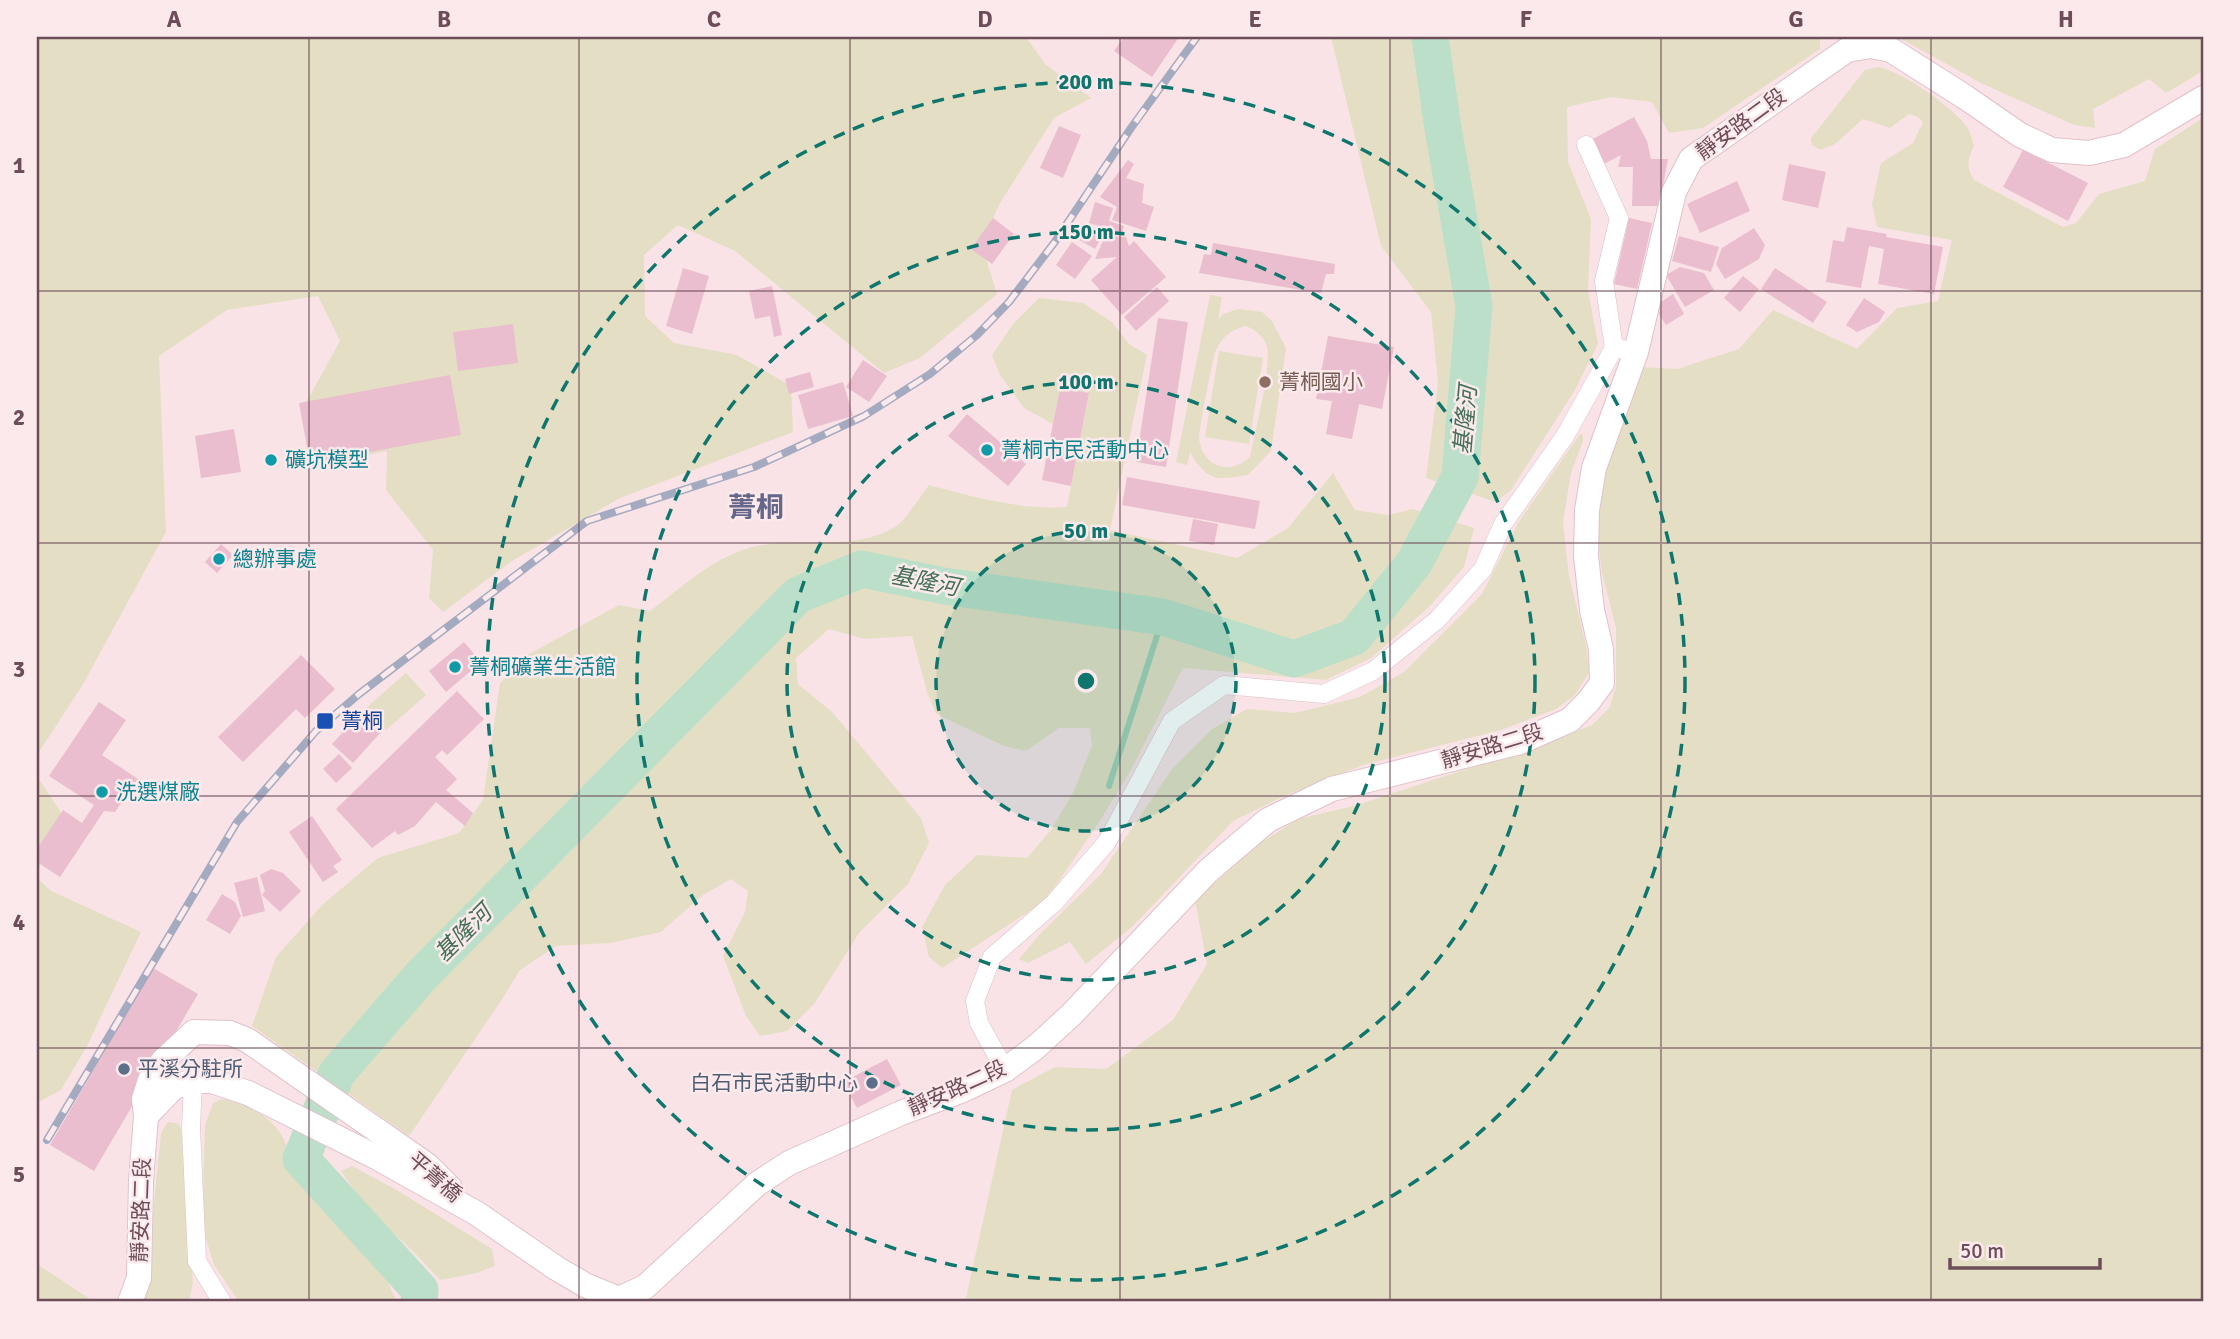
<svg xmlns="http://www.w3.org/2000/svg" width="2240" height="1339" viewBox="0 0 2240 1339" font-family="Signika,'Noto Sans TC',sans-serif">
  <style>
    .green { fill: #e4dfc4; fill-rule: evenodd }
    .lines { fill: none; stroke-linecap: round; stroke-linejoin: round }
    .stream { stroke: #a2cfb5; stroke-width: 6 }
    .river { stroke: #bbdfc9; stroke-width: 37 }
    .building { fill: #eabece }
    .minor-casing { stroke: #dcc0c8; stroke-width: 19 }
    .secondary-casing { stroke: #e2c1ca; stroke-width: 26 }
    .minor { stroke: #fff; stroke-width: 18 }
    .secondary { stroke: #fff; stroke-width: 24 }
    .rail-casing { stroke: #a4aac0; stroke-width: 8 }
    .rail { stroke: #fce9eb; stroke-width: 5; stroke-dasharray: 16; stroke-linecap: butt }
    .grid { fill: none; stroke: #6d4d59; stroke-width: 2; stroke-opacity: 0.55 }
    .ring { fill: none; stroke: #0f766e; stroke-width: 3.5; stroke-dasharray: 12 9 }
    .education-dot { fill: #8d6e63; stroke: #fce9eb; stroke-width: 2.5 }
    .culture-dot { fill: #0f9aa8; stroke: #fce9eb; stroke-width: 2.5 }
    .transit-dot { fill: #1a4fb4; stroke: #fce9eb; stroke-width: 2.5 }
    .service-dot { fill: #5c6f8a; stroke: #fce9eb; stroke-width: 2.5 }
    .labels { text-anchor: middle; stroke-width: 5; stroke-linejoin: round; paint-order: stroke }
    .street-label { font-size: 21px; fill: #6d4d59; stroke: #fce9eb }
    .education-label { font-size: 21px; fill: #785e54; stroke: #fce9eb; text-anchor: start }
    .culture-label { font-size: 21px; fill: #0d838f; stroke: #fce9eb; text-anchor: start }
    .transit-label { font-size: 21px; fill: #164399; stroke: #fce9eb; text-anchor: start }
    .service-label { font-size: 21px; fill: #4e5e75; stroke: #fce9eb; text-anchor: start }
    .water-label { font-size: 23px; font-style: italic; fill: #437156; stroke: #fce9eb }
    .district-label { font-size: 28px; font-weight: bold; fill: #65678a; stroke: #fce9eb }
    .centre { fill: #0f766e; stroke: #fce9eb; stroke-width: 3.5 }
    .ring-label { font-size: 21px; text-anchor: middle; font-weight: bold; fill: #0f766e; stroke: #fce9eb; stroke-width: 5; stroke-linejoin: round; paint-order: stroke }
    .neatline { fill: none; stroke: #6d4d59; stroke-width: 2.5 }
    .grid-label { font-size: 23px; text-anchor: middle; font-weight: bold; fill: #6d4d59 }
  </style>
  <rect width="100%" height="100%" fill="#f9e3e6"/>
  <g class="green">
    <path d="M 37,37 L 1026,37 L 1045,64 L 1091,98 L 1054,118 L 1000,203 L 981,243 L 997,294 L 920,358 L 884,373 L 735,251 L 678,225 L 644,255 L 645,316 L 674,343 L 737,355 L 791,386 L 793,432 L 620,498 L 512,561 L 443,612 L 429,598 L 433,550 L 386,490 L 387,451 L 315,465 L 303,408 L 340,341 L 318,296 L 227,310 L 159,356 L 166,532 L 82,686 L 37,755 Z"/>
    <path d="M 1331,37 L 1820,37 L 1820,49 L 1703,128 L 1669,133 L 1652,102 L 1611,97 L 1567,107 L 1568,162 L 1591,219 L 1588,290 L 1598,344 L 1575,390 L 1511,490 L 1495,502 L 1426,478 L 1438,384 L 1431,312 L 1381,246 Z"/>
    <path d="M 1904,37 L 2203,37 L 2203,71 L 2166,93 L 2149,79 L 2093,109 L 2095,128 L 2074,125 L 1981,83 L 1903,40 Z"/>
    <path d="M 1878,67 C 1900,70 1957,109 1969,130 C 1971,134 1972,141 1974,146 C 1967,160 1966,166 1974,180 L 2063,227 L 2076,223 L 2099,194 L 2145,181 L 2155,149 L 2203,118 L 2203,1302 L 965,1302 L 1012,1090 L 1055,1067 L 1106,1069 L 1173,1020 L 1207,964 L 1195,900 L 1262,842 L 1298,819 L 1357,805 L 1543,744 L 1592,725 L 1610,707 L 1616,686 L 1616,628 L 1602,573 L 1596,521 L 1605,472 L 1642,367 L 1677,369 L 1739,349 L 1773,310 L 1857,349 L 1897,308 L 1938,301 L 1952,240 L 1877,227 L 1872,204 L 1881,163 L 1913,143 L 1923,122 L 1918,117 L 1909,114 L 1890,128 L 1863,119 L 1835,144 L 1821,150 L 1812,145 L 1811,138 L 1865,70 Z"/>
    <path d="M 1210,295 L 1222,297 L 1218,320 L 1223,314 L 1238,309 L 1262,312 L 1272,321 L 1286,348 L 1271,451 L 1248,475 L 1228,478 L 1216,478 L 1206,473 L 1195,461 L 1190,452 L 1187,465 L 1176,462 ZM 1246,326 C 1255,330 1262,335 1266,344 C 1274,360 1254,435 1250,457 C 1230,476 1202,467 1199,438 C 1199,431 1213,354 1217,348 C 1223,336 1233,329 1246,326 Z"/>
    <path d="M 1039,298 L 1083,303 L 1112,322 L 1129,344 L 1147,355 L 1110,530 L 1237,558 L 1288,528 L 1333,473 L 1355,510 L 1388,515 L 1413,509 L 1474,528 L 1464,567 L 1429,607 L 1371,658 L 1326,680 L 1183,668 L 1132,768 L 1098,824 L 1045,901 L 942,968 L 929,957 L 922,927 L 945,885 L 977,855 L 1027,858 L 1051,830 L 1074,791 L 1092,745 L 1090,728 L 1059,728 L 1026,751 L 1004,746 L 936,714 L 927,692 L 912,636 L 864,639 L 829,629 L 796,658 L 798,684 L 832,712 L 921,818 L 929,843 L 908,884 L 859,933 L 815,1003 L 787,1031 L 760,1036 L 746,1016 L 723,956 L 745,912 L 748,891 L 731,879 L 703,895 L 661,932 L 610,943 L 556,946 L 520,970 L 501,1001 L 409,1136 L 252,1026 L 276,957 L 322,905 L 378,858 L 459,833 L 483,800 L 500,683 L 529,654 L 619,605 L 650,611 C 681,588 711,559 749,548 C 796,535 852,553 895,527 C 906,520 920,496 929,485 C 973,497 1021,510 1067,507 L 1089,393 L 1060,388 L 1053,424 L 1024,408 L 1000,375 L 992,355 L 1013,324 Z"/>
    <path d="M 1219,351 L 1263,358 L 1249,444 L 1205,437 Z"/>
    <path d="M 1580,434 L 1583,435 L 1583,441 L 1571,473 L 1563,522 L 1569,576 L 1586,645 L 1590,671 L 1575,695 L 1556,709 L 1501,730 L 1363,765 L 1284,796 L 1233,821 L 1132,927 L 1086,964 L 1070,942 L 1028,963 L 1019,959 L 1041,933 L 1101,874 L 1172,769 L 1212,729 L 1247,709 L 1295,713 L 1360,697 L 1404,672 L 1482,594 L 1518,523 Z"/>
    <path d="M 406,673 L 426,695 L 386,730 L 366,708 Z"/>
    <path d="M 37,776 L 62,814 L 37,873 Z"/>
    <path d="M 37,878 L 51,891 L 141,932 L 87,1046 L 61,1090 L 37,1103 Z"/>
    <path d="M 222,1099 C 244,1101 271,1117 282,1136 C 288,1146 289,1161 290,1173 L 332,1205 L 375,1255 L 397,1302 L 239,1302 L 214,1265 L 202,1225 L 205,1125 L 213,1103 Z"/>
    <path d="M 168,1122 L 177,1123 L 181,1128 L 193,1282 L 189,1302 L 139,1302 L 147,1273 L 161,1133 Z"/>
    <path d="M 352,1166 L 395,1189 L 492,1249 L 495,1266 L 477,1273 L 440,1280 L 413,1251 L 367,1209 L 341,1171 Z"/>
    <path d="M 37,1264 L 93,1301 L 93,1302 L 37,1302 Z"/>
  </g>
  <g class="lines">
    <path class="stream" d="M 1109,786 L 1163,617"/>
    <path class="river" d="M 419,1302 L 420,1290 L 301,1159 L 337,1073 L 421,976 L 798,595 L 862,569 L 944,586 L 1163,617 L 1294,659 L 1354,637 L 1414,563 L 1460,477 L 1474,306 L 1442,122 L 1430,37"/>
  </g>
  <g class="building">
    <path d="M 1124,37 L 1139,37 L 1143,39 L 1145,37 L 1179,37 L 1152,77 L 1114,51 Z"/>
    <path d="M 1634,117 L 1647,141 L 1651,159 L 1668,159 L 1659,206 L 1632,206 L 1633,167 L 1618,167 L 1621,155 L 1602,165 L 1589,141 Z"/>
    <path d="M 1059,126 L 1081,135 L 1063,178 L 1040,168 Z"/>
    <path d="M 2023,150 L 2088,183 L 2068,221 L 2003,187 Z"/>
    <path d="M 1128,160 L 1134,164 L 1126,178 L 1144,184 L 1142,203 L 1154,207 L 1146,231 L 1112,220 L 1117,207 L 1100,197 Z"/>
    <path d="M 1789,164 L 1826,172 L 1818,208 L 1782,200 Z"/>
    <path d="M 1737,181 L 1750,211 L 1700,233 L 1687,204 Z"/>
    <path d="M 1095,202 L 1113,208 L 1109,221 L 1124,226 L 1122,233 L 1089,223 Z"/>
    <path d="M 993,218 L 1014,234 L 992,264 L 971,249 Z"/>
    <path d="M 1629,218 L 1652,223 L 1637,289 L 1614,284 Z"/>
    <path d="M 1082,223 L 1103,235 L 1095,249 L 1074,237 Z"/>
    <path d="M 1847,227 L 1887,234 L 1886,237 L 1943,247 L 1934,294 L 1878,284 L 1884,249 L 1869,246 L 1861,288 L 1826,282 L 1833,240 L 1844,242 Z"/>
    <path d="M 1754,228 L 1765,245 L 1759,259 L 1725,279 L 1716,264 L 1722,248 Z"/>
    <path d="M 1105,236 L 1126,237 L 1129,246 L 1134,241 L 1166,277 L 1122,315 L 1091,280 L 1117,257 L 1095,259 Z"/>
    <path d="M 1679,236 L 1719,247 L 1711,272 L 1672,261 Z"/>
    <path d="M 1072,242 L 1092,256 L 1075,279 L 1056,265 Z"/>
    <path d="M 1213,243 L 1335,264 L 1334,274 L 1326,274 L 1321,293 L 1199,273 L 1204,254 L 1211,255 Z"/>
    <path d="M 1680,267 L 1704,273 L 1714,290 L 1685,307 L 1666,275 Z"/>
    <path d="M 683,268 L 709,276 L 692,334 L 666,326 Z"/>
    <path d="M 1775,268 L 1827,302 L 1813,323 L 1761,289 Z"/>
    <path d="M 1743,276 L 1759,289 L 1740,312 L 1724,298 Z"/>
    <path d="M 772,286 L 782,335 L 774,337 L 770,316 L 755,319 L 749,291 Z"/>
    <path d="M 1157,287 L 1169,301 L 1136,331 L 1124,317 Z"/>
    <path d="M 1673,294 L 1684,314 L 1666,325 L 1659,314 L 1661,302 Z"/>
    <path d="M 1864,298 L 1885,312 L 1879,322 L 1857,332 L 1846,325 Z"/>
    <path d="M 1158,318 L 1188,322 L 1166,467 L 1136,462 Z"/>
    <path d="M 513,324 L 518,363 L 458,371 L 453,332 Z"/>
    <path d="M 1328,336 L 1394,347 L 1382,409 L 1359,404 L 1352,439 L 1326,434 L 1332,401 L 1316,399 Z"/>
    <path d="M 863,360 L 887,376 L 869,402 L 846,387 Z"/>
    <path d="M 810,372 L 814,387 L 789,394 L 785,379 Z"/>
    <path d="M 450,375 L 461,435 L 310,463 L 299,403 Z"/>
    <path d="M 843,382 L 853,416 L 808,429 L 798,395 Z"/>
    <path d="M 1060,388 L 1089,393 L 1071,486 L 1042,480 Z"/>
    <path d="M 967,414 L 1026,464 L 1008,486 L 948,436 Z"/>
    <path d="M 234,429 L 241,472 L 201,478 L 195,436 Z"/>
    <path d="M 1127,477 L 1260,501 L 1255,529 L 1122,505 Z"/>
    <path d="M 1193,519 L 1218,524 L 1214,545 L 1189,541 Z"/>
    <path d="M 221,544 L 233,555 L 217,573 L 205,562 Z"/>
    <path d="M 464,642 L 481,662 L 446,692 L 429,671 Z"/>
    <path d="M 301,655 L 335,689 L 305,718 L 296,709 L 243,762 L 218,737 Z"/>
    <path d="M 457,691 L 484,719 L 447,755 L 442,750 L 435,757 L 457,779 L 446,790 L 473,813 L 465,826 L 436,802 L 415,826 L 398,835 L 395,831 L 372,848 L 336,809 Z"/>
    <path d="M 99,702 L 126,720 L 102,755 L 138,779 L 115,812 L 104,811 L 60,877 L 37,862 L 37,849 L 63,810 L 82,823 L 94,805 L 49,776 Z"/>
    <path d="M 361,713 L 382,731 L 353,763 L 332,744 Z"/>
    <path d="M 339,754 L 352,768 L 336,783 L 323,769 Z"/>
    <path d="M 312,816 L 342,860 L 333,866 L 338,872 L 323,882 L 289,832 Z"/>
    <path d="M 271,869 L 283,873 L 301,891 L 280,912 L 262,895 L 265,891 L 260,875 Z"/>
    <path d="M 257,877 L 265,911 L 243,917 L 234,883 Z"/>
    <path d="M 222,894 L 235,902 L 241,916 L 230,934 L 206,920 Z"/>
    <path d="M 153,968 L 198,994 L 94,1171 L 50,1145 Z"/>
    <path d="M 887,1059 L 901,1085 L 857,1108 L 843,1082 Z"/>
  </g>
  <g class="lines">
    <g class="minor-casing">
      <g id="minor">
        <path d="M 1586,145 L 1619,218 L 1604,281 L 1614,348 L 1626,350"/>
        <path d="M 1005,1070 L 979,1023 L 975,1001 L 992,957 L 1054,903 L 1107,842 L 1172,721 L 1224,685 L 1324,694 L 1373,671 L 1437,620 L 1483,569 L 1503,524 L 1565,436 L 1614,348"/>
        <path d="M 193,1081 L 191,1128 L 197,1261 L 222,1302"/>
      </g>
    </g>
    <g class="secondary-casing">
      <g id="secondary">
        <path d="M 146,1116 L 174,1087 L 193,1081 L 212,1081 L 248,1093 L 376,1157 L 476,1213 L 556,1268 L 585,1285 L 619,1299 L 645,1287 L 757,1184 L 789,1163 L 901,1113 L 963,1090 L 1005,1070 L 1036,1047 L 1071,1015 L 1208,871 L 1268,820 L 1332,789 L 1520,742 L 1570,720 L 1588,702 L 1602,683 L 1601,649 L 1592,610 L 1586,556 L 1587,510 L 1594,468 L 1636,352 L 1674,192 L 1691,159 L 1847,50 L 1871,46 L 1891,50 L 1965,97 L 2020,135 L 2052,150 L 2089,153 L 2124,145 L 2203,98"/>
        <path d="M 130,1302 L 139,1278 L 141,1181 L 146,1116 L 144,1099 L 150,1080 L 163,1061 L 194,1032 L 230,1033 L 247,1040 L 427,1165 L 450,1188"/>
      </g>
    </g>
    <use href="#minor" class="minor"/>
    <use href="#secondary" class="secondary"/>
    <g class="rail-casing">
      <path id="rail" d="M 47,1140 L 237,822 L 316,731 L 359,694 L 587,521 L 754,467 L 864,416 L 930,374 L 977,335 L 1009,302 L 1054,243 L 1131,128 L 1197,37"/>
    </g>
    <use href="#rail" class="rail"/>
  </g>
  <path class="grid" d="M 309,37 L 309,1302M 579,37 L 579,1302M 850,37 L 850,1302M 1120,37 L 1120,1302M 1390,37 L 1390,1302M 1661,37 L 1661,1302M 1931,37 L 1931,1302M 37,291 L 2203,291M 37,543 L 2203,543M 37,796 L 2203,796M 37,1048 L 2203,1048"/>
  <circle cx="1086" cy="681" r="150" fill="#0f766e" fill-opacity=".12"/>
  <g class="ring">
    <circle cx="1086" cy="681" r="150"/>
    <circle cx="1086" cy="681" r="299"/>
    <circle cx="1086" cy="681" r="449"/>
    <circle cx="1086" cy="681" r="599"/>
  </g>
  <circle class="education-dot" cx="1265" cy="382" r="7"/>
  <g class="culture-dot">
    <circle cx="987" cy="450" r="7"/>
    <circle cx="271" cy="460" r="7"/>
    <circle cx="219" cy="559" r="7"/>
    <circle cx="455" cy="667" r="7"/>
    <circle cx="102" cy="792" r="7"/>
  </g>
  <rect class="transit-dot" x="316" y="712" width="18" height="18" rx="3.5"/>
  <g class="service-dot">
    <circle cx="124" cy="1069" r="7"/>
    <circle cx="872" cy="1083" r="7"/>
  </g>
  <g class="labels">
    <g class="street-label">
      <text transform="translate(1741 124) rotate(-36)" y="7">靜安路二段</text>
      <text transform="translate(1492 746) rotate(-17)" y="7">靜安路二段</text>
      <text transform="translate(957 1088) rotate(-24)" y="7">靜安路二段</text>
      <text transform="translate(435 1177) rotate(41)" y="7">平菁橋</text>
      <text transform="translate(141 1210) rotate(-88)" y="7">靜安路二段</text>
    </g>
    <g class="education-label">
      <text x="1279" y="389">菁桐國小</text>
    </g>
    <g class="culture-label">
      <text x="1001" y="457">菁桐市民活動中心</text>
      <text x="285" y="467">礦坑模型</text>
      <text x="233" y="566">總辦事處</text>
      <text x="469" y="674">菁桐礦業生活館</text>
      <text x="116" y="799">洗選煤廠</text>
    </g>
    <g class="transit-label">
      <text x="341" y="728">菁桐</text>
    </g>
    <g class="service-label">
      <text x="138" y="1076">平溪分駐所</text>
      <text x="858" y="1090" text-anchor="end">白石市民活動中心</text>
    </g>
    <g class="water-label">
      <text transform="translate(1465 420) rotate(-85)" y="8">基隆河</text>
      <text transform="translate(925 581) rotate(11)" y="8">基隆河</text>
      <text transform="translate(463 933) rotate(-45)" y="8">基隆河</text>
    </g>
    <g class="district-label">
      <text x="756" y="517">菁桐</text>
    </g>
  </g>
  <circle cx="1086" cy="681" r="10" class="centre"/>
  <g class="ring-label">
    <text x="1086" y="89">200 m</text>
    <text x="1086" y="239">150 m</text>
    <text x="1086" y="389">100 m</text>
    <text x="1086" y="538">50 m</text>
  </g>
  <rect width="2240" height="1339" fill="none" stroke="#fce9eb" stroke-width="77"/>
  <path d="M1950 1258v10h150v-10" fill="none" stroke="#6d4d59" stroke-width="3.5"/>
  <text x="1960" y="1258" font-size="21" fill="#6d4d59" stroke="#fce9eb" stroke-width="5" paint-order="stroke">50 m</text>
  <rect x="38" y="38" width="2164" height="1262" class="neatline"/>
  <g class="grid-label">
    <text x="174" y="27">A</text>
    <text x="444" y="27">B</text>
    <text x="714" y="27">C</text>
    <text x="985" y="27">D</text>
    <text x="1255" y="27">E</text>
    <text x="1526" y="27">F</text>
    <text x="1796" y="27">G</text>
    <text x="2066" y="27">H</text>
    <text x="19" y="173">1</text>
    <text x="19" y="425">2</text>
    <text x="19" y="677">3</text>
    <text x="19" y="930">4</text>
    <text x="19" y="1182">5</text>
  </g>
</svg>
